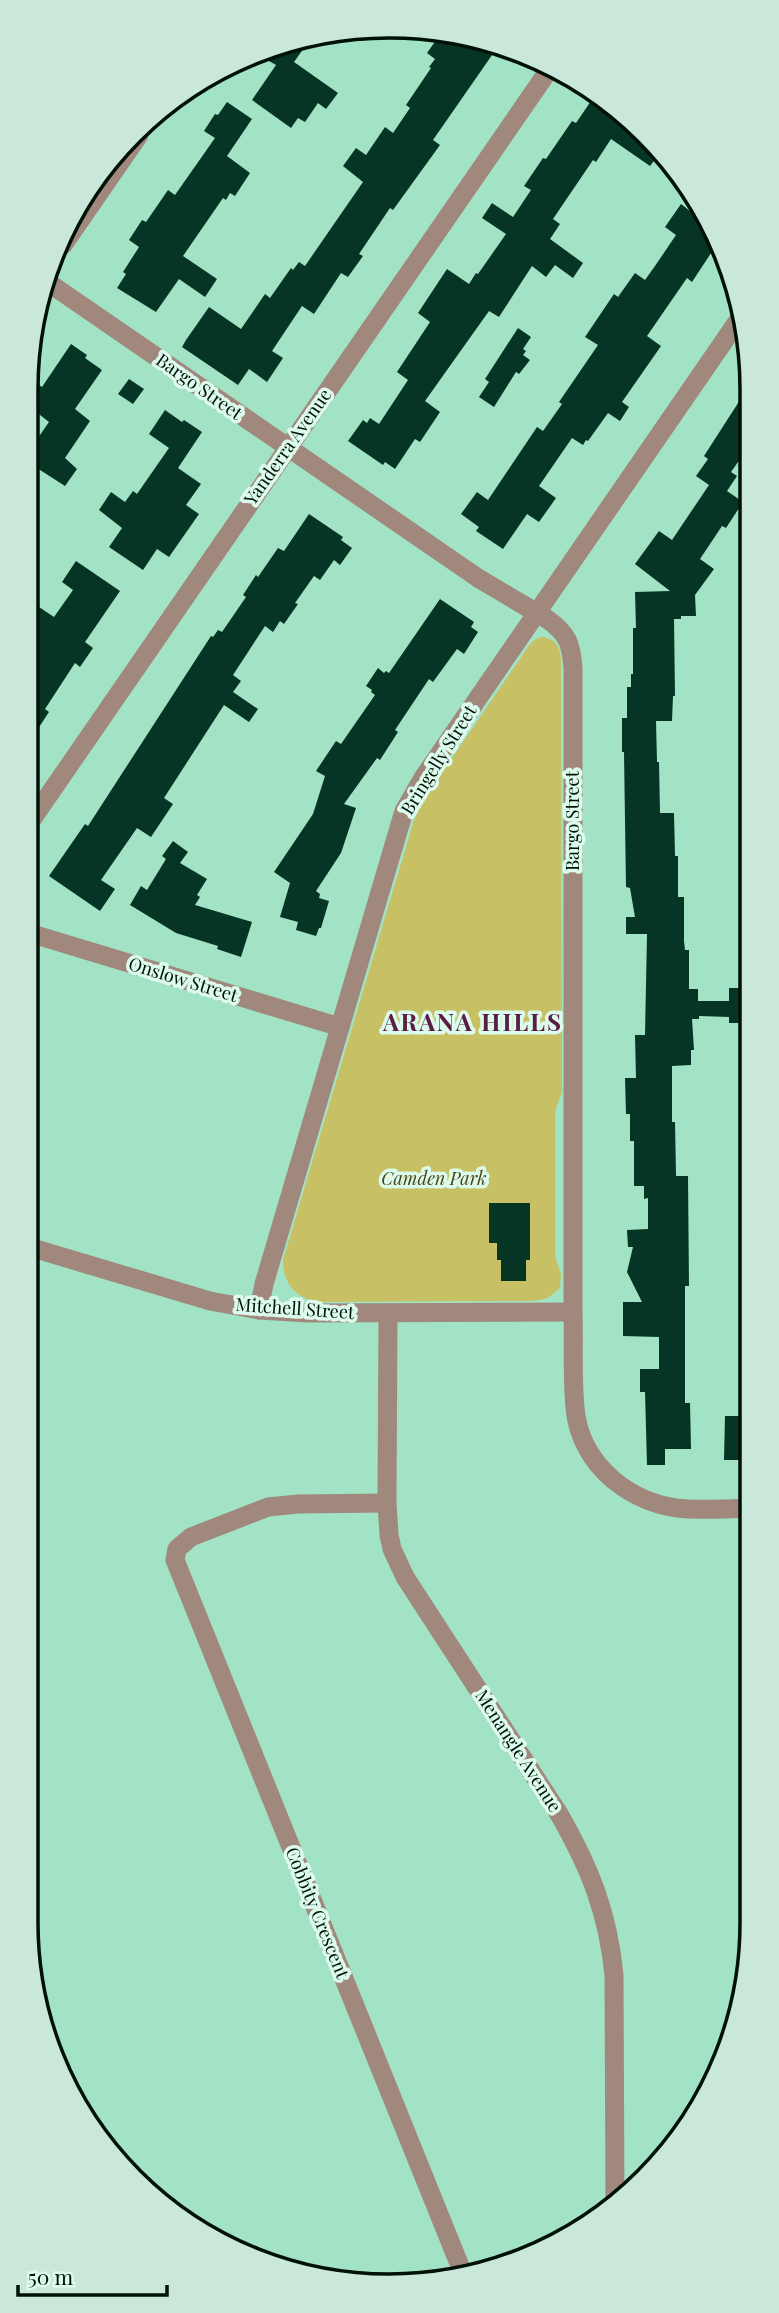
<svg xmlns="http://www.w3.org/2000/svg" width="779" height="2313" viewBox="0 0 779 2313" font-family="'Playfair Display',serif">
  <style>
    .green { fill: #c8c065 }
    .building { fill: #063525 }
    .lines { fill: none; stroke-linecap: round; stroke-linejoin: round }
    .minor { stroke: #a1887d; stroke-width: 19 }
    .labels { text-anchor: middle; stroke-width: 7; stroke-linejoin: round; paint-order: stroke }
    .street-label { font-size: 18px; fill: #001108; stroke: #dcfbec }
    .park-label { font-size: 18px; font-style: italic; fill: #494513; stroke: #dcfbec }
    .district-label { font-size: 24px; font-weight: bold; letter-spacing: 2px; fill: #5a1e44; stroke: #dcfbec }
    .rim { fill: none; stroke: #001108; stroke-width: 3.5 }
  </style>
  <rect width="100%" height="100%" fill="#a2e2c5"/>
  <path class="green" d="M 544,637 C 557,640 561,649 561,661 L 562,1092 L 555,1112 L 555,1256 L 561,1274 L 560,1288 L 548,1298 L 533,1301 L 318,1302 C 295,1298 283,1283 283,1260 L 414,820 L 426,796 L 530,644 L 537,638 Z"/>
  <g class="building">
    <path d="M 439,36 L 483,39 L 499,45 L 433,140 L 440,145 L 393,210 L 390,208 L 359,254 L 363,256 L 348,277 L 341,273 L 314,314 L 302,306 L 272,351 L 283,358 L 267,382 L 249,369 L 238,385 L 182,347 L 186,340 L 209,307 L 241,329 L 265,294 L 270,298 L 291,268 L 293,270 L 299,262 L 305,266 L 363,182 L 343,166 L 356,148 L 366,155 L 385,127 L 393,133 L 410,108 L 406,105 L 431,68 L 429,67 L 435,59 L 427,53 Z"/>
    <path d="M 309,41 L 294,62 L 338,93 L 326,109 L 318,103 L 305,122 L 298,118 L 291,128 L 252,100 L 276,65 L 269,61 L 275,52 Z"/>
    <path d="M 601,100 L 629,122 L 624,129 L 659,154 L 650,166 L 611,139 L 596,162 L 593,160 L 553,219 L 560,224 L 550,239 L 583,263 L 573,278 L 555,265 L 546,277 L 532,266 L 499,317 L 489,311 L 425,401 L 440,412 L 420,442 L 415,439 L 395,469 L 385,462 L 383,465 L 348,441 L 363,420 L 367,423 L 370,418 L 379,424 L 408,380 L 397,372 L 430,322 L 418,313 L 447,269 L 469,284 L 476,273 L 478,274 L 506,234 L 482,218 L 492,203 L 513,217 L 531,190 L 524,186 L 543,158 L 546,159 L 572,121 L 576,123 L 591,101 L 597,105 Z"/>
    <path d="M 227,102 L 252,119 L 227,156 L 250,173 L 235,196 L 230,193 L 226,200 L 223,198 L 183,256 L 217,279 L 205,297 L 179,279 L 156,312 L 117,288 L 126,274 L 123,272 L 139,247 L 129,240 L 142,220 L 146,222 L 168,190 L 175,195 L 215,138 L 204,131 L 215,114 L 218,115 Z"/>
    <path d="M 681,204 L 690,211 L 692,208 L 704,217 L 719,241 L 692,282 L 687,278 L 647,336 L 661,346 L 622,402 L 629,407 L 620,421 L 608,413 L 588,441 L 586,440 L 583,445 L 572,438 L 539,486 L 556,498 L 539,522 L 527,514 L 503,549 L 476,531 L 479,527 L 461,514 L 477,492 L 488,500 L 537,427 L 543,431 L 562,404 L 559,402 L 598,345 L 585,337 L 614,294 L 618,297 L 635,273 L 645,280 L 655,266 L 676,235 L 665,227 Z"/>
    <path d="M 518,328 L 531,337 L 523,349 L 526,351 L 523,355 L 530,360 L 519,374 L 516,372 L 494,407 L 479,397 L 489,382 L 485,379 Z"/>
    <path d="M 71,344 L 87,355 L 85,358 L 102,370 L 75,409 L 90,421 L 65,458 L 77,469 L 65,486 L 26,461 L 26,455 L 49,422 L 26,404 L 26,397 L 36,383 L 42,387 Z"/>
    <path d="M 129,379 L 144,389 L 133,404 L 118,394 Z"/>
    <path d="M 740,400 L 750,407 L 750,445 L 731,472 L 737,476 L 727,491 L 743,502 L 726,528 L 722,526 L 700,559 L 714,569 L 695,595 L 696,616 L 681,616 L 681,619 L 674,619 L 675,696 L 673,696 L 672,721 L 656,721 L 657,762 L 659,762 L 660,813 L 674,813 L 675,856 L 678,856 L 678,897 L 684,897 L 684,941 L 685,950 L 689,950 L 689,989 L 698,989 L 698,1001 L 729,1001 L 729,988 L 749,988 L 750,1023 L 729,1023 L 729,1017 L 699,1016 L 699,1019 L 692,1019 L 694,1050 L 691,1050 L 691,1065 L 672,1066 L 672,1122 L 675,1122 L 676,1176 L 688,1176 L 689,1286 L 685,1286 L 685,1403 L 690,1403 L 691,1449 L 665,1449 L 665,1465 L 647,1465 L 645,1392 L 640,1392 L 640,1369 L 659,1369 L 659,1337 L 623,1336 L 623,1302 L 642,1302 L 627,1272 L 633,1247 L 628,1247 L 627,1230 L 648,1229 L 648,1198 L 644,1199 L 644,1186 L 634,1186 L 634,1141 L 630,1141 L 630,1114 L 626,1114 L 625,1078 L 636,1078 L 635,1035 L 645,1035 L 647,934 L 626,934 L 626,917 L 635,917 L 630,888 L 626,887 L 624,752 L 622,752 L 622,718 L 627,718 L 627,687 L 631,687 L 631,674 L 633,674 L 633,628 L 636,628 L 635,592 L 670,591 L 635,564 L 659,531 L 672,540 L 709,485 L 696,476 L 708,459 L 704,456 Z"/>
    <path d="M 165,410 L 182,422 L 184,420 L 202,432 L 178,468 L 201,484 L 186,505 L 199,514 L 169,557 L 157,549 L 143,570 L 109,547 L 122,528 L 99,510 L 111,492 L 125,502 L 133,491 L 137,494 L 169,448 L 149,434 Z"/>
    <path d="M 309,514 L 343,537 L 341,540 L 352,548 L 340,565 L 334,560 L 320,580 L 314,576 L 295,603 L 298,604 L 284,624 L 280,621 L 273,632 L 265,626 L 233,675 L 241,681 L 233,692 L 258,709 L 249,722 L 224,705 L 164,798 L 173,804 L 151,837 L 137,828 L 101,880 L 115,889 L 100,911 L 49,876 L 85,824 L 88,826 L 211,636 L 213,637 L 218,630 L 222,632 L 246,597 L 243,595 L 256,575 L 258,577 L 278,548 L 284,551 Z"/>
    <path d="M 76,561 L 120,591 L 85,642 L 93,648 L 80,667 L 75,663 L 45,709 L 49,712 L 26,747 L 26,699 L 35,686 L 26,680 L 26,636 L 32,628 L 26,624 L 26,618 L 36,605 L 54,617 L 73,590 L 62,582 Z"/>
    <path d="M 440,599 L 474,622 L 471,627 L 478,632 L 464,654 L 457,649 L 433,682 L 429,679 L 395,730 L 398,732 L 380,760 L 377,758 L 344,804 L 356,808 L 341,853 L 316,891 L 320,894 L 319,898 L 329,901 L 321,928 L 319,928 L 316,936 L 296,930 L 298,922 L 280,917 L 290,883 L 274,872 L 313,814 L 325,776 L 316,771 L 336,741 L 341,744 L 375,695 L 371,692 L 372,690 L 366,686 L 378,668 L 384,673 L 386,671 L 389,673 Z"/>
    <path d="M 173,841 L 188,852 L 180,863 L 207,879 L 197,895 L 200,897 L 195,905 L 252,922 L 241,957 L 217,949 L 218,946 L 176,933 L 130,905 L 141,886 L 147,890 L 166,859 L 162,856 Z"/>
    <path d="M 489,1203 L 530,1203 L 530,1260 L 526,1260 L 526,1281 L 501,1281 L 501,1260 L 497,1260 L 497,1243 L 489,1243 Z"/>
    <path d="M 725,1416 L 748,1416 L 750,1460 L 724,1460 Z"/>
  </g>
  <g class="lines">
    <g class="minor">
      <path d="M 63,245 L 139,135"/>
      <path d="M 46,281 L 478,578 L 547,619 C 568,634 571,643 573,668 L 573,1312 C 574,1344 572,1376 575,1408 C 580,1466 632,1506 688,1509 C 709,1510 731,1509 752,1508"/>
      <path d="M 26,828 L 551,67"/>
      <path d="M 26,932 L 340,1027"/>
      <path d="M 26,1246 L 210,1301 L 259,1310 L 309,1313 L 573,1312"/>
      <path d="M 259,1310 L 264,1284 L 404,811 L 423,778 L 742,315"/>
      <path d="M 388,1313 L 387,1503 L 389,1535 L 392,1549 L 405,1577 L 559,1814 C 590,1868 608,1913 614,1975 L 615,2202"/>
      <path d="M 387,1503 L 298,1504 L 268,1507 L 191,1537 L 177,1549 L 175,1560 L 464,2276"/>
    </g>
  </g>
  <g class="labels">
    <g class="street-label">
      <text transform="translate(199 387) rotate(35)" y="6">Bargo Street</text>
      <text transform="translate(288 447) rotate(-55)" y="6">Yanderra Avenue</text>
      <text transform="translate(439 760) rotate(-58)" y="6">Bringelly Street</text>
      <text transform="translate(573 821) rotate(-90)" y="6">Bargo Street</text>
      <text transform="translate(183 980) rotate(17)" y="6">Onslow Street</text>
      <text transform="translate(295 1309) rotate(4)" y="6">Mitchell Street</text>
      <text transform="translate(518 1751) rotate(57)" y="6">Menangle Avenue</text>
      <text transform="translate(317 1913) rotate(68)" y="6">Cobbity Crescent</text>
    </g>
    <g class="park-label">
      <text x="434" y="1185">Camden Park</text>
    </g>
    <g class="district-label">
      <text x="473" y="1031">ARANA HILLS</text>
    </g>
  </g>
  <path d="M0 0H779V2313H0ZM389 38H389A351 351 0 0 1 740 389V1923A351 351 0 0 1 389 2274H389A351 351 0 0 1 38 1923V389A351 351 0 0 1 389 38Z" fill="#cae8da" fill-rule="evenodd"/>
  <path class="rim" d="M389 38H389A351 351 0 0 1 740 389V1923A351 351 0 0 1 389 2274H389A351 351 0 0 1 38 1923V389A351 351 0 0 1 389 38Z"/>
  <path d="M18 2285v10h149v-10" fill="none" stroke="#001108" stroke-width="3.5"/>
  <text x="28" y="2285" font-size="21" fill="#001108" stroke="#dcfbec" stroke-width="5" paint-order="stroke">50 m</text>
</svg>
